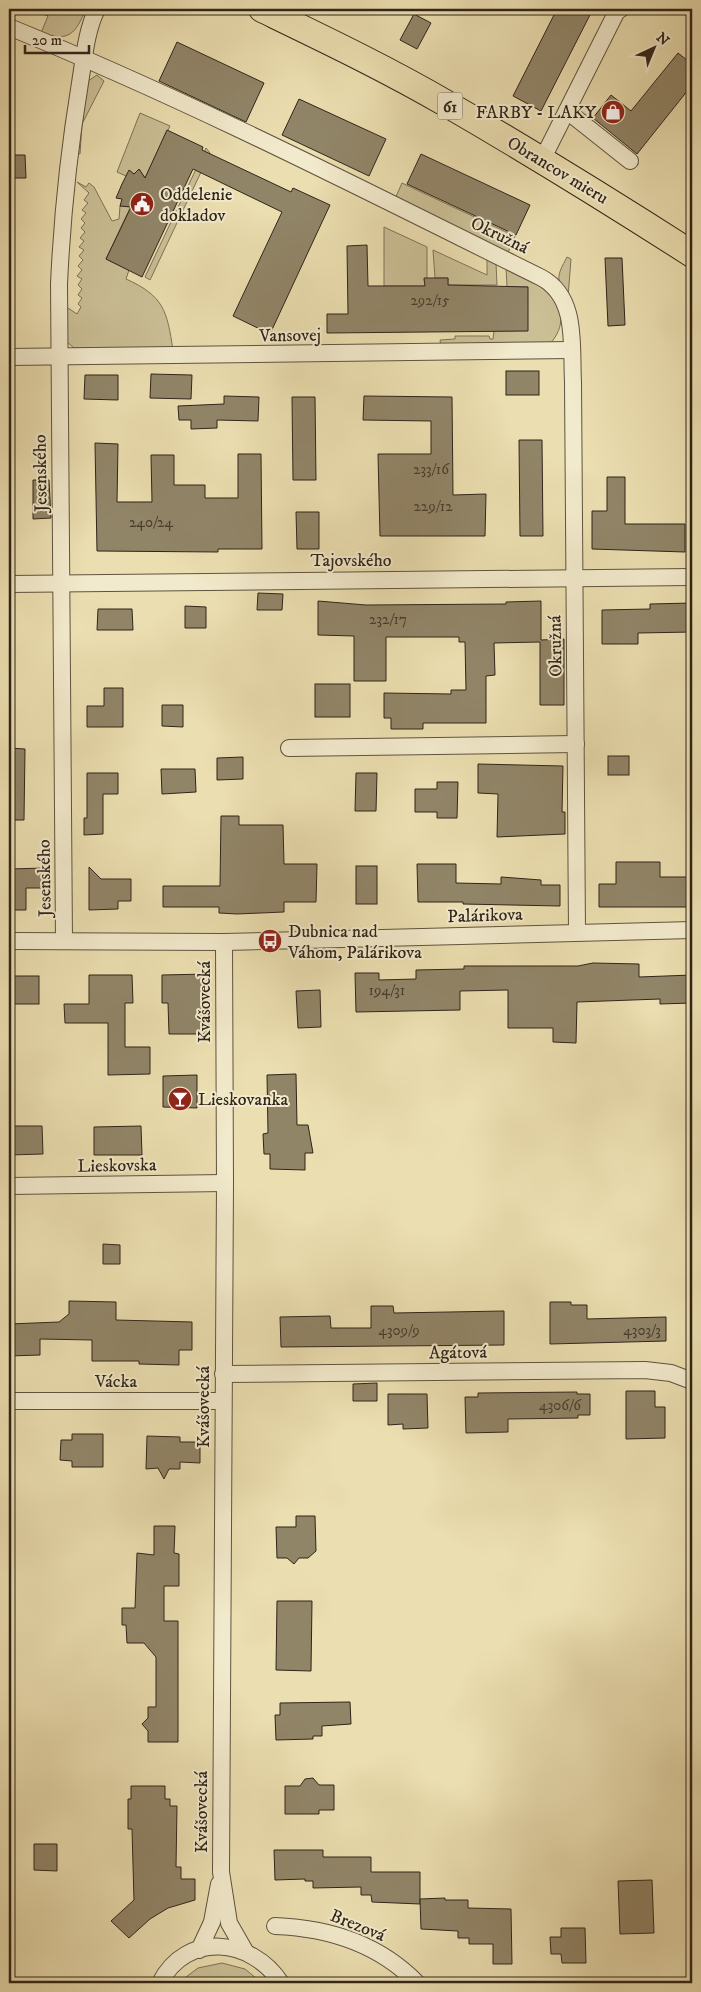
<svg xmlns="http://www.w3.org/2000/svg" width="701" height="1992" viewBox="0 0 701 1992" font-family="'IM FELL DW Pica',serif">
  <style>
    .green { fill: #cbbf96; stroke: #7e7258 }
    .building { fill: #918568; stroke: #302519 }
    .lines { fill: none; stroke-linecap: round; stroke-linejoin: round }
    .minor-casing { stroke: #5f533f; stroke-width: 18 }
    .primary-casing { stroke: #302519; stroke-width: 28 }
    .minor { stroke: #f2eacc; stroke-width: 16 }
    .primary { stroke: #ebdeb0; stroke-width: 26 }
    .labels { text-anchor: middle; stroke-width: 4; stroke-linejoin: round; paint-order: stroke }
    .number-label { font-size: 15px; fill: #483d2d }
    .shield { fill: #f2eacc; stroke: #6a604f; stroke-width: 1 }
    .shield-label { font-size: 16px; font-weight: bold; fill: #302519 }
    .poi-label { font-size: 18px; fill: #302519; stroke: #f2eacc; text-anchor: start }
    .street-label { font-size: 18px; fill: #302519; stroke: #f2eacc }
  </style>
  <rect width="100%" height="100%" fill="#ebdeb0"/>
  <filter id="stains"><feTurbulence type="fractalNoise" baseFrequency=".004" numOctaves="4"/><feColorMatrix values="0 0 0 0 .2 0 0 0 0 .09 0 0 0 0 .02 0 0 0 .5 -.17"/></filter>
  <radialGradient id="worn" r=".72"><stop offset=".6" stop-color="#630" stop-opacity="0"/><stop offset="1" stop-color="#630" stop-opacity=".3"/></radialGradient>
  <g class="green">
    <path d="M 30,9 L 86,9 C 75,34 70,42 41,33 L 48,16 Z"/>
    <path d="M 97,75 L 104,81 L 82,124 L 80,154 L 77,153 L 88,81 Z"/>
    <path d="M 140,113 L 170,126 L 145,178 L 139,169 L 134,174 L 130,171 L 126,176 L 117,172 Z"/>
    <path d="M 206,148 L 210,153 L 150,280 L 145,277 Z"/>
    <path d="M 77,182 L 86,187 L 89,183 L 94,187 L 112,221 L 119,219 L 120,206 L 131,206 L 106,259 L 129,270 L 126,279 C 164,296 167,311 173,350 L 74,348 L 67,342 L 65,306 L 77,314 L 81,307 L 78,304 L 82,298 L 78,295 L 82,289 L 78,285 L 82,279 L 77,276 L 82,270 L 78,266 L 83,260 L 79,256 L 84,250 L 79,247 L 84,241 L 80,238 L 85,232 L 81,228 L 85,223 L 81,219 L 86,213 L 82,210 L 88,203 L 84,200 L 89,193 Z"/>
    <path d="M 402,183 L 515,236 L 507,255 L 394,201 Z"/>
    <path d="M 384,227 L 427,247 L 427,278 L 424,279 L 425,286 L 384,286 Z"/>
    <path d="M 433,250 L 487,275 L 487,257 L 496,263 L 497,285 L 448,285 L 448,278 L 435,278 Z"/>
    <path d="M 567,257 L 571,259 L 568,297 C 555,279 557,276 567,257 Z"/>
    <path d="M 506,267 C 535,280 582,307 550,344 L 441,347 L 440,340 L 455,339 L 455,336 L 489,336 L 490,339 L 493,339 L 494,331 L 528,287 L 507,287 Z"/>
    <path d="M 222,1963 L 245,1969 L 262,1983 L 178,1983 L 198,1968 Z"/>
  </g>
  <g class="building">
    <path d="M 557,9 L 593,9 L 541,111 L 513,96 Z"/>
    <path d="M 414,14 L 431,23 L 417,49 L 400,40 Z"/>
    <path d="M 177,42 L 264,83 L 246,122 L 159,81 Z"/>
    <path d="M 678,53 L 692,64 L 692,85 L 637,154 L 593,118 L 611,95 L 631,111 Z"/>
    <path d="M 299,99 L 386,139 L 369,176 L 282,135 Z"/>
    <path d="M 167,130 L 203,147 L 202,150 L 291,192 L 293,188 L 330,205 L 270,334 L 233,316 L 282,212 L 193,169 L 142,277 L 106,259 L 131,207 L 120,206 L 122,199 L 116,198 L 122,184 L 129,170 L 134,174 L 139,169 L 145,178 Z"/>
    <path d="M 421,154 L 530,205 L 516,235 L 407,184 Z"/>
    <path d="M 9,155 L 25,155 L 26,178 L 9,178 Z"/>
    <path d="M 367,245 L 368,286 L 425,286 L 424,278 L 448,278 L 448,285 L 528,287 L 528,331 L 327,333 L 327,314 L 348,314 L 347,246 Z"/>
    <path d="M 605,258 L 622,258 L 625,325 L 608,326 Z"/>
    <rect x="506" y="371" width="33" height="24"/>
    <path d="M 151,374 L 192,375 L 191,399 L 150,398 Z"/>
    <path d="M 85,375 L 118,375 L 118,400 L 84,399 Z"/>
    <path d="M 224,396 L 259,397 L 258,421 L 217,420 L 217,428 L 191,429 L 191,420 L 179,420 L 178,406 L 224,404 Z"/>
    <path d="M 364,396 L 452,397 L 453,495 L 486,494 L 485,536 L 380,536 L 378,454 L 431,454 L 431,421 L 363,420 Z"/>
    <path d="M 292,397 L 315,397 L 316,480 L 293,480 Z"/>
    <path d="M 519,440 L 542,440 L 543,536 L 520,536 Z"/>
    <path d="M 95,443 L 118,444 L 117,502 L 152,502 L 151,455 L 174,455 L 174,485 L 205,485 L 205,498 L 238,498 L 238,454 L 261,454 L 262,549 L 218,549 L 218,552 L 97,551 Z"/>
    <path d="M 607,477 L 625,477 L 625,524 L 685,524 L 685,552 L 592,549 L 592,511 L 607,511 Z"/>
    <path d="M 33,480 L 49,480 L 51,518 L 33,519 Z"/>
    <path d="M 296,512 L 319,512 L 319,549 L 297,549 Z"/>
    <path d="M 258,593 L 283,594 L 282,610 L 257,610 Z"/>
    <path d="M 318,601 L 366,605 L 506,604 L 506,602 L 541,601 L 541,640 L 564,639 L 564,705 L 540,705 L 540,642 L 494,643 L 495,675 L 486,676 L 486,723 L 423,723 L 423,729 L 391,729 L 391,718 L 384,718 L 384,693 L 451,694 L 451,690 L 466,690 L 465,642 L 459,642 L 459,637 L 386,637 L 386,681 L 354,681 L 354,636 L 318,635 Z"/>
    <path d="M 692,603 L 692,632 L 638,633 L 638,644 L 602,644 L 602,610 L 650,609 L 650,604 Z"/>
    <path d="M 185,606 L 206,607 L 206,628 L 185,628 Z"/>
    <path d="M 98,609 L 132,609 L 133,630 L 97,630 Z"/>
    <rect x="315" y="684" width="35" height="33"/>
    <path d="M 104,688 L 123,688 L 123,727 L 87,727 L 87,706 L 104,706 Z"/>
    <path d="M 162,705 L 183,705 L 183,727 L 162,726 Z"/>
    <path d="M 9,748 L 25,749 L 24,820 L 9,820 Z"/>
    <rect x="608" y="756" width="21" height="19"/>
    <path d="M 243,757 L 243,779 L 217,780 L 217,758 Z"/>
    <path d="M 478,764 L 563,766 L 562,812 L 565,812 L 565,834 L 497,837 L 498,794 L 478,793 Z"/>
    <path d="M 161,769 L 195,769 L 196,792 L 162,794 Z"/>
    <path d="M 87,773 L 118,773 L 118,794 L 103,794 L 103,834 L 84,835 L 84,818 L 87,818 Z"/>
    <path d="M 356,773 L 377,773 L 376,811 L 355,811 Z"/>
    <path d="M 437,782 L 458,782 L 457,818 L 437,818 L 437,812 L 415,812 L 415,789 L 437,789 Z"/>
    <path d="M 221,816 L 239,816 L 239,825 L 283,825 L 284,864 L 317,864 L 316,902 L 284,902 L 284,912 L 237,914 L 219,913 L 219,907 L 163,907 L 163,886 L 220,886 Z"/>
    <path d="M 616,862 L 660,862 L 660,877 L 692,877 L 692,907 L 599,907 L 599,884 L 616,884 Z"/>
    <path d="M 417,864 L 456,864 L 456,883 L 501,884 L 501,877 L 541,880 L 541,885 L 560,885 L 560,906 L 463,904 L 463,902 L 418,902 Z"/>
    <rect x="356" y="866" width="21" height="38"/>
    <path d="M 89,867 L 101,879 L 131,879 L 131,901 L 118,901 L 118,909 L 89,910 Z"/>
    <path d="M 45,868 L 46,888 L 26,888 L 26,910 L 9,910 L 9,869 Z"/>
    <path d="M 593,963 L 639,964 L 639,977 L 692,975 L 692,1003 L 660,1004 L 660,999 L 577,1002 L 576,1043 L 553,1042 L 553,1028 L 508,1028 L 508,990 L 460,991 L 460,1010 L 356,1012 L 355,973 L 379,973 L 379,980 L 416,979 L 416,970 L 464,969 L 464,966 L 578,966 Z"/>
    <path d="M 207,974 L 209,1034 L 169,1034 L 168,1003 L 162,1003 L 162,975 Z"/>
    <path d="M 89,975 L 132,975 L 133,1003 L 125,1003 L 125,1047 L 150,1047 L 150,1074 L 108,1075 L 108,1023 L 65,1023 L 64,1004 L 89,1004 Z"/>
    <rect x="9" y="976" width="30" height="28"/>
    <path d="M 320,990 L 321,1027 L 298,1028 L 296,991 Z"/>
    <path d="M 296,1074 L 297,1125 L 308,1125 L 313,1153 L 305,1153 L 305,1170 L 270,1169 L 270,1154 L 264,1154 L 263,1134 L 268,1133 L 267,1075 Z"/>
    <path d="M 197,1075 L 197,1108 L 163,1107 L 163,1076 Z"/>
    <path d="M 9,1126 L 42,1126 L 43,1154 L 9,1155 Z"/>
    <path d="M 141,1126 L 142,1155 L 94,1155 L 94,1127 Z"/>
    <path d="M 103,1244 L 120,1245 L 120,1264 L 103,1264 Z"/>
    <path d="M 69,1301 L 116,1302 L 116,1320 L 192,1322 L 192,1350 L 179,1350 L 179,1365 L 139,1364 L 139,1361 L 92,1361 L 92,1340 L 40,1339 L 40,1355 L 9,1356 L 9,1324 L 59,1322 L 69,1314 Z"/>
    <path d="M 550,1302 L 571,1302 L 571,1305 L 587,1305 L 587,1319 L 666,1317 L 666,1341 L 550,1344 Z"/>
    <path d="M 371,1306 L 393,1306 L 394,1313 L 504,1311 L 504,1345 L 281,1347 L 280,1317 L 330,1316 L 331,1328 L 371,1328 Z"/>
    <path d="M 377,1383 L 377,1401 L 353,1401 L 353,1384 Z"/>
    <path d="M 626,1391 L 655,1391 L 655,1407 L 665,1407 L 665,1438 L 626,1439 Z"/>
    <path d="M 577,1392 L 577,1394 L 590,1394 L 590,1415 L 578,1415 L 578,1418 L 508,1419 L 508,1432 L 466,1433 L 465,1397 L 478,1397 L 478,1393 Z"/>
    <path d="M 388,1394 L 427,1394 L 428,1428 L 403,1429 L 403,1424 L 388,1425 Z"/>
    <path d="M 72,1434 L 103,1434 L 103,1467 L 72,1467 L 72,1461 L 60,1460 L 61,1440 L 72,1440 Z"/>
    <path d="M 147,1436 L 180,1437 L 180,1442 L 200,1442 L 200,1463 L 180,1462 L 180,1469 L 169,1469 L 164,1479 L 158,1468 L 146,1469 Z"/>
    <path d="M 296,1516 L 315,1516 L 316,1551 L 308,1558 L 299,1558 L 294,1564 L 287,1558 L 277,1558 L 276,1527 L 296,1527 Z"/>
    <path d="M 154,1526 L 175,1526 L 174,1553 L 179,1554 L 179,1586 L 164,1586 L 164,1621 L 178,1621 L 178,1742 L 148,1742 L 148,1731 L 142,1724 L 148,1718 L 148,1707 L 156,1707 L 156,1657 L 144,1643 L 127,1643 L 126,1625 L 122,1625 L 122,1608 L 135,1608 L 137,1553 L 154,1555 Z"/>
    <path d="M 277,1601 L 312,1601 L 311,1671 L 276,1670 Z"/>
    <path d="M 350,1702 L 351,1724 L 322,1726 L 322,1736 L 313,1736 L 313,1739 L 276,1740 L 275,1715 L 280,1715 L 280,1703 Z"/>
    <path d="M 313,1778 L 319,1785 L 334,1785 L 334,1810 L 319,1810 L 319,1814 L 285,1814 L 285,1786 L 300,1786 L 305,1779 Z"/>
    <path d="M 131,1786 L 165,1786 L 165,1799 L 170,1799 L 170,1806 L 177,1806 L 176,1867 L 181,1867 L 181,1879 L 195,1879 L 195,1900 L 168,1908 L 150,1919 L 129,1938 L 111,1921 L 134,1900 L 132,1829 L 128,1829 L 128,1799 L 131,1799 Z"/>
    <path d="M 34,1844 L 57,1844 L 57,1871 L 34,1870 Z"/>
    <path d="M 274,1850 L 323,1850 L 323,1857 L 371,1857 L 371,1872 L 420,1872 L 420,1904 L 372,1902 L 371,1895 L 361,1895 L 361,1887 L 313,1888 L 313,1881 L 305,1881 L 305,1879 L 275,1880 Z"/>
    <path d="M 652,1880 L 654,1933 L 620,1934 L 618,1881 Z"/>
    <path d="M 445,1898 L 445,1900 L 468,1900 L 468,1908 L 511,1909 L 512,1964 L 493,1964 L 493,1944 L 469,1944 L 469,1938 L 458,1938 L 458,1931 L 421,1929 L 420,1899 Z"/>
    <path d="M 561,1928 L 585,1928 L 586,1963 L 562,1963 L 561,1954 L 551,1954 L 550,1937 L 561,1937 Z"/>
  </g>
  <g class="lines">
    <g class="minor-casing">
      <g id="minor">
        <path d="M 9,27 C 191,101 366,191 542,278 C 578,298 571,346 573,382 L 577,932"/>
        <path d="M 567,111 L 630,161"/>
        <path d="M 542,160 L 617,11 L 621,9"/>
        <path d="M 9,357 L 571,350"/>
        <path d="M 9,584 L 692,577"/>
        <path d="M 289,748 L 576,744"/>
        <path d="M 9,941 L 224,942 L 692,930"/>
        <path d="M 64,941 L 59,284 C 62,217 69,150 80,83 C 84,59 86,31 97,9"/>
        <path d="M 224,942 L 225,1183 L 221,1872 L 229,1923 L 245,1951"/>
        <path d="M 9,1186 L 225,1183"/>
        <path d="M 223,1374 L 645,1370 L 671,1373 L 692,1381"/>
        <path d="M 9,1401 L 223,1401"/>
        <path d="M 275,1926 C 329,1928 379,1944 417,1983"/>
        <path d="M 199,1950 L 212,1922 L 219,1884"/>
        <path d="M 160,1983 C 186,1931 252,1938 281,1983"/>
      </g>
    </g>
    <g class="primary-casing">
      <path id="primary" d="M 262,9 C 324,39 387,69 447,104 C 530,152 611,202 692,254"/>
    </g>
    <use href="#minor" class="minor"/>
    <use href="#primary" class="primary"/>
  </g>
  <defs>
    <g id="shop-disc" transform="scale(1.25)"><circle r="9.5" fill="#8f2418" stroke="#f2eacc"/><path d="M-5-2.5h2.3a2.7 3.5 0 0 1 5.4 0H5L5.5 6h-11ZM-1.5-2.5h3a1.5 2.3 0 0 0-3 0Z" fill="#fff"/></g>
    <g id="civic-disc" transform="scale(1.25)"><circle r="9.5" fill="#8f2418" stroke="#f2eacc"/><path d="M-.6-6.5H3V-4.5H.6V-3L4-1V1h2V6H-6V1h2V-1L-.6-3ZM-1.2 2.5V6h2.4V2.5Z" fill="#fff"/></g>
    <g id="bus-disc" transform="scale(1.25)"><circle r="9.5" fill="#8f2418" stroke="#f2eacc"/><path d="M-5-6H5V4H4V6H2V4H-2V6H-4V4H-5ZM-3.5-4V0h7V-4ZM-3.5 1.2v1.5H-2V1.2ZM2 1.2v1.5H3.5V1.2Z" fill="#fff"/></g>
    <g id="bar-disc" transform="scale(1.25)"><circle r="9.5" fill="#8f2418" stroke="#f2eacc"/><path d="M-6-5H6L.8 .8V4.5H3.5V6h-7V4.5H-.8V.8Z" fill="#fff"/></g>
  </defs>
  <g fill-rule="evenodd">
    <use href="#shop-disc" x="613" y="112"/>
    <use href="#civic-disc" x="142" y="204"/>
    <use href="#bus-disc" x="270" y="941"/>
    <use href="#bar-disc" x="180" y="1099"/>
  </g>
  <g class="labels">
    <g class="number-label">
      <text x="430" y="305">292/15</text>
      <text x="431" y="474">233/16</text>
      <text x="433" y="511">229/12</text>
      <text x="151" y="527">240/24</text>
      <text x="388" y="624">232/17</text>
      <text x="387" y="995">194/31</text>
      <text x="399" y="1335">4309/9</text>
      <text x="642" y="1335">4303/3</text>
      <text x="560" y="1410">4306/6</text>
    </g>
    <rect class="shield" x="437.5" y="92.5" width="25" height="27" rx="4"/>
    <g class="shield-label">
      <text x="450" y="112">61</text>
    </g>
    <g class="poi-label">
      <text x="596" y="118" text-anchor="end">FARBY - LAKY</text>
      <text x="160" y="200">Oddelenie<tspan x="160" dy="21">dokladov</tspan></text>
      <text x="288" y="937">Dubnica nad<tspan x="288" dy="21">Váhom, Palárikova</tspan></text>
      <text x="198" y="1105">Lieskovanka</text>
    </g>
    <g class="street-label">
      <text transform="translate(558 170) rotate(31)" y="6">Obrancov mieru</text>
      <text transform="translate(500 235) rotate(26)" y="6">Okružná</text>
      <text transform="translate(290 335) rotate(-1)" y="6">Vansovej</text>
      <text transform="translate(40 473) rotate(-91)" y="6">Jesenského</text>
      <text x="351" y="566">Tajovského</text>
      <text transform="translate(555 646) rotate(-91)" y="6">Okružná</text>
      <text transform="translate(44 878) rotate(-91)" y="6">Jesenského</text>
      <text transform="translate(485 915) rotate(-2)" y="6">Palárikova</text>
      <text transform="translate(204 1002) rotate(-90)" y="6">Kvášovecká</text>
      <text transform="translate(117 1165) rotate(-1)" y="6">Lieskovska</text>
      <text transform="translate(458 1352) rotate(-1)" y="6">Agátová</text>
      <text x="116" y="1387">Vácka</text>
      <text transform="translate(203 1407) rotate(-90)" y="6">Kvášovecká</text>
      <text transform="translate(201 1812) rotate(-90)" y="6">Kvášovecká</text>
      <text transform="translate(358 1925) rotate(22)" y="6">Brezová</text>
    </g>
  </g>
  <rect width="701" height="1992" fill="none" stroke="#ebdeb0" stroke-width="30"/>
  <rect x="10" y="10" width="681" height="1972" fill="none" stroke="#302519" stroke-width="2.5"/>
  <rect x="15" y="15" width="671" height="1962" fill="none" stroke="#302519"/>
  <g transform="translate(654 48) rotate(44)" stroke="#f2eacc" stroke-width="4" paint-order="stroke">
  <path d="M0-4L9 19L0 12L-9 19Z" fill="#302519"/>
  <text y="-8" font-size="14" font-weight="bold" text-anchor="middle" fill="#302519">N</text>
  </g>
  <path d="M25 45v8h64v-8" fill="none" stroke="#302519" stroke-width="2.5"/>
  <text x="32" y="45" font-size="15" fill="#302519" stroke="#f2eacc" stroke-width="4" paint-order="stroke">20 m</text>
  <rect width="100%" height="100%" filter="url(#stains)"/>
  <rect width="100%" height="100%" fill="url(#worn)"/>
</svg>
